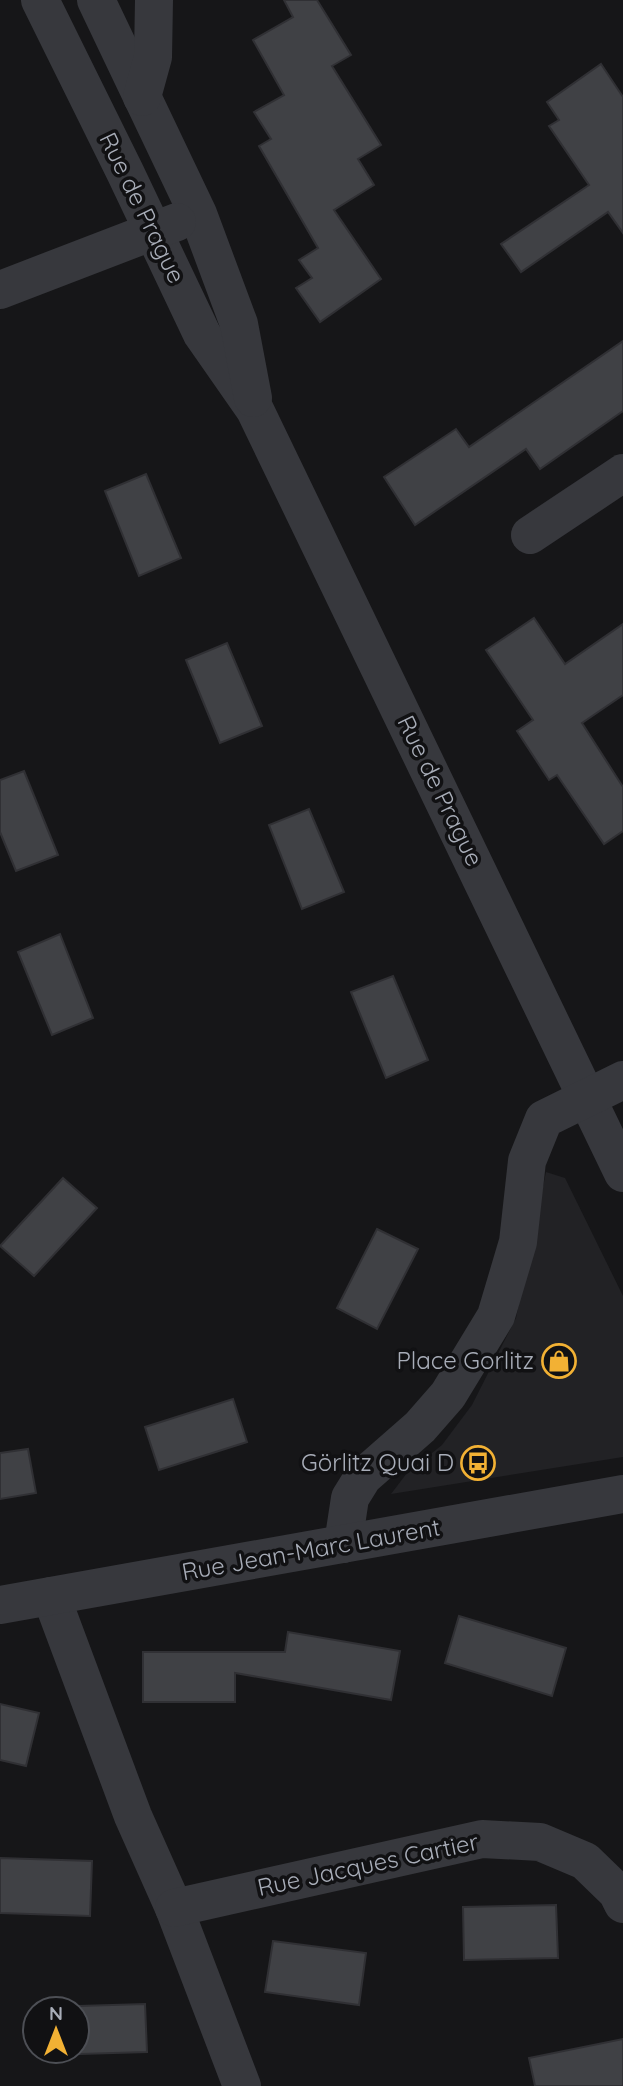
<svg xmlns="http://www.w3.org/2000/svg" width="623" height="2086" viewBox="0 0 623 2086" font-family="Quicksand,sans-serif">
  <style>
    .built { fill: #222225 }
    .building { fill: #404145; stroke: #303034; stroke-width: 2 }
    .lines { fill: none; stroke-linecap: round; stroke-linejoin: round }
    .minor { stroke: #37383d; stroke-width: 38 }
    .labels { text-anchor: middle; stroke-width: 7; stroke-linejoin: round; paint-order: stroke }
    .street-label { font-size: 24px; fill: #a8adb8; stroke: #111113 }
    .poi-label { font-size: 24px; fill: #a8adb8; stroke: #111113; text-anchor: end }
  </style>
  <rect width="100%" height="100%" fill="#161618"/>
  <path class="built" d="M 546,1172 L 565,1178 L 623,1296 L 623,1457 L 391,1494 L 407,1473 L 442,1445 L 472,1405 L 516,1318 Z"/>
  <g class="building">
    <path d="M 284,0 L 317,0 L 351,55 L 332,66 L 381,145 L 358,159 L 374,185 L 334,210 L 381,279 L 320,322 L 296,288 L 312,278 L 299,260 L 318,248 L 259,146 L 271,139 L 254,112 L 284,95 L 253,40 L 293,17 Z"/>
    <path d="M 601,64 L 623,97 L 623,233 L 608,212 L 521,272 L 501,244 L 589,185 L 549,126 L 559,120 L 547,102 Z"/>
    <path d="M 623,341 L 623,411 L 540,469 L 526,449 L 415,525 L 384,477 L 456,429 L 469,447 Z"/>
    <path d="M 146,474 L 181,558 L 139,576 L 105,491 Z"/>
    <path d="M 534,618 L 565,664 L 623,624 L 623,695 L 582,723 L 623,787 L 623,831 L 604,844 L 557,775 L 549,780 L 517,731 L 533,720 L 486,650 Z"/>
    <path d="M 227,643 L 262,726 L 220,743 L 186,660 Z"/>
    <path d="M 24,771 L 58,855 L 16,871 L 0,832 L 0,780 Z"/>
    <path d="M 309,809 L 344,892 L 302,909 L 269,825 Z"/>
    <path d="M 60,934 L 93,1018 L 52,1035 L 18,952 Z"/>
    <path d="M 393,976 L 428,1060 L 386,1078 L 351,992 Z"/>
    <path d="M 63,1178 L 97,1208 L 34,1276 L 0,1246 Z"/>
    <path d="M 377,1229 L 418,1249 L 377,1329 L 337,1308 Z"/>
    <path d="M 233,1399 L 247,1442 L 159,1470 L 145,1427 Z"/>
    <path d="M 28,1449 L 36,1493 L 0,1499 L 0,1453 Z"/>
    <path d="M 459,1616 L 566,1648 L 552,1696 L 445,1663 Z"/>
    <path d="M 288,1632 L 400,1651 L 391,1700 L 235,1673 L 235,1702 L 143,1702 L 143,1652 L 285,1652 Z"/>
    <path d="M 0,1704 L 39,1713 L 26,1766 L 0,1760 Z"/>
    <path d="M 0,1858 L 92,1861 L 90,1916 L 0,1913 Z"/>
    <path d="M 556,1905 L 558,1958 L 464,1960 L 463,1907 Z"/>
    <path d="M 273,1941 L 366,1953 L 359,2005 L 265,1992 Z"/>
    <path d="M 145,2004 L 147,2052 L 80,2054 L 79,2006 Z"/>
    <path d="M 623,2039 L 623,2086 L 535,2086 L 529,2058 Z"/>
  </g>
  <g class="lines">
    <g class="minor">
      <path d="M 40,0 L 125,172 L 202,334 L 255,410 L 623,1173"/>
      <path d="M 96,0 L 198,214 L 239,324 L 253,398"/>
      <path d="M 142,97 L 153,57 L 154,0"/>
      <path d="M 0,290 L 177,222"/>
      <path d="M 530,535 L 623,473"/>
      <path d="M 343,1544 L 350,1498 L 363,1477 L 420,1427 L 448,1395 L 496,1316 L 518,1242 L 527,1161 L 544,1119 L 623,1080"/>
      <path d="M 51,1596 L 133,1816 L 174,1908 L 242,2086"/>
      <path d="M 0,1605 L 623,1494"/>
      <path d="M 174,1908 L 482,1839 L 540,1842 L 585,1861 L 617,1892 L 623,1904"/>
    </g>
  </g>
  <defs>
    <g id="shop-ring" transform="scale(1.75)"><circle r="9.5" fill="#111113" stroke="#f2b134" stroke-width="1.5"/><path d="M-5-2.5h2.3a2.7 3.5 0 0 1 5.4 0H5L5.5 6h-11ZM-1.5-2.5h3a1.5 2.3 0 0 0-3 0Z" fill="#f2b134"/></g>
    <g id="bus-ring" transform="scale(1.75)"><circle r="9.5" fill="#111113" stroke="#f2b134" stroke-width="1.5"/><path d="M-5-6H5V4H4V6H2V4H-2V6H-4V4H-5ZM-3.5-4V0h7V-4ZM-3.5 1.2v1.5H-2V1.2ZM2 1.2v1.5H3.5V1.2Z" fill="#f2b134"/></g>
  </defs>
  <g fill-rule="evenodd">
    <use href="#shop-ring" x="559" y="1361"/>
    <use href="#bus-ring" x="478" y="1463"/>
  </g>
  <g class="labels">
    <g class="street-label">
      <text transform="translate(142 208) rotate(64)" y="8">Rue de Prague</text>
      <text transform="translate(440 791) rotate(64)" y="8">Rue de Prague</text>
      <text transform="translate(311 1550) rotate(-10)" y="8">Rue Jean-Marc Laurent</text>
      <text transform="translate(368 1865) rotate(-12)" y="8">Rue Jacques Cartier</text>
    </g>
    <g class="poi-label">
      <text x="534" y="1369">Place Gorlitz</text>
      <text x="454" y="1471">Görlitz Quai D</text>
    </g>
  </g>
  <g transform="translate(56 2030)"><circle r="33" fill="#111113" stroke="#4d4f55" stroke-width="2"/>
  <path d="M0-5L12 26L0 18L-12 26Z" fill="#f2b134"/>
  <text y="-10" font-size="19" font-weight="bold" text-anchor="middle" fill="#a8adb8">N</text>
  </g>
</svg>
